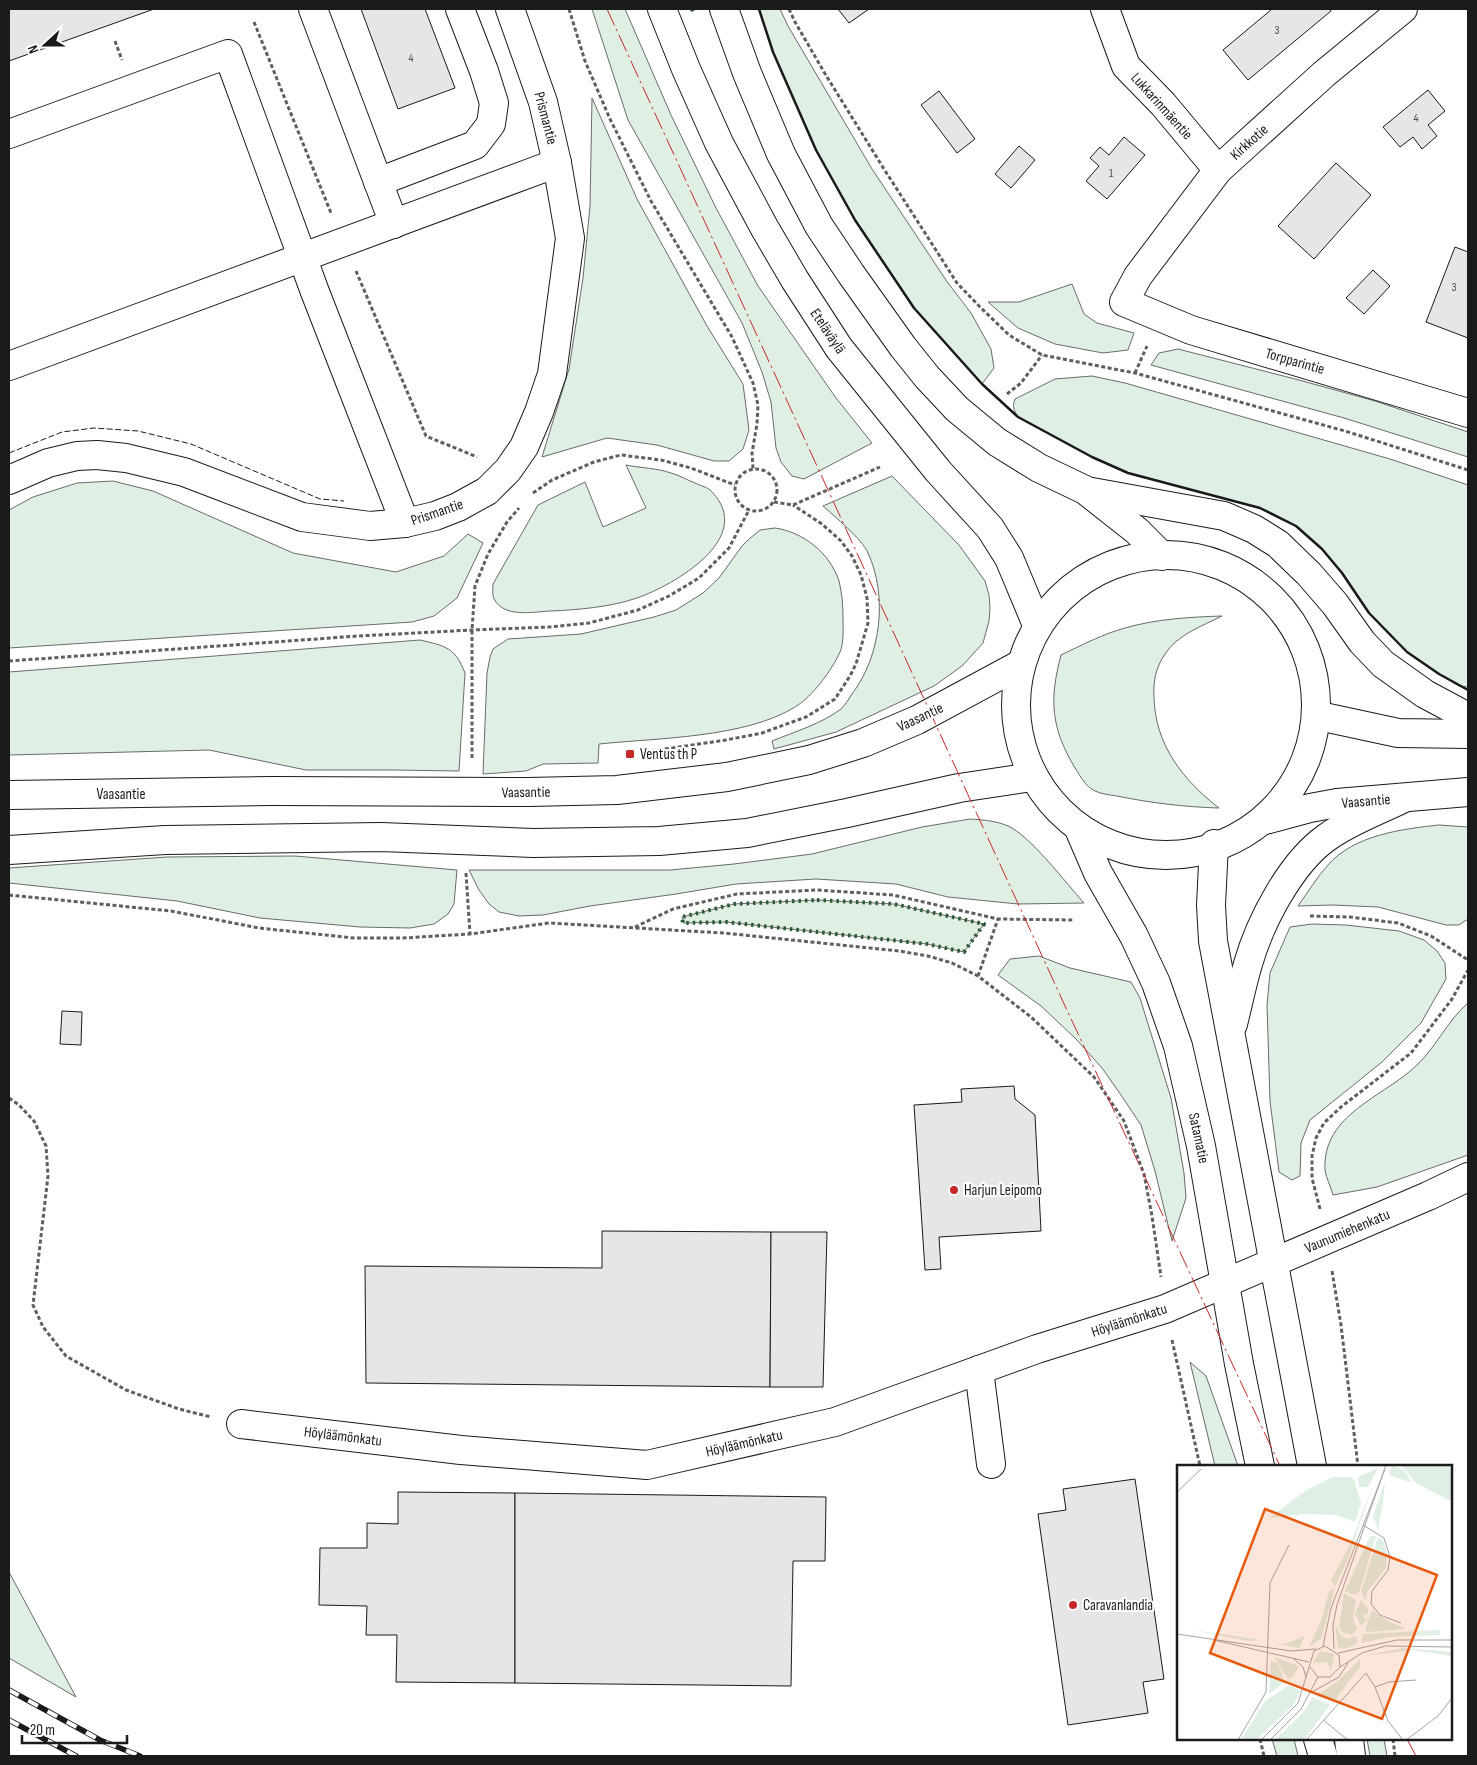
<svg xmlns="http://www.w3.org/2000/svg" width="1477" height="1765" viewBox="0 0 1477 1765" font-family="'Sofia Sans Condensed',sans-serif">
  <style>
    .green { fill: #e0efe3; stroke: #6a6a6a }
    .building { fill: #e6e6e6; stroke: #1a1a1a }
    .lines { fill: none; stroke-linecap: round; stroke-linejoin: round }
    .minor-casing { stroke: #1a1a1a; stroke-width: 30 }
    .major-casing { stroke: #1a1a1a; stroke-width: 30 }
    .highway-casing { stroke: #1a1a1a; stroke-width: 30 }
    .path { stroke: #5f5f5f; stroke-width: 3; stroke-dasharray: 4 2.5; stroke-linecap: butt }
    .minor { stroke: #fff; stroke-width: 28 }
    .major { stroke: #fff; stroke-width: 28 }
    .highway { stroke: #fff; stroke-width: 28 }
    .rail-casing { stroke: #1a1a1a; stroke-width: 5.5 }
    .rail { stroke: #fff; stroke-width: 4; stroke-dasharray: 11; stroke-linecap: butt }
    .hedge { stroke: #2b5a34; stroke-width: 4; stroke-dasharray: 2.5 4; stroke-linecap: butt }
    .fence { stroke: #1a1a1a; stroke-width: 1; stroke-dasharray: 6 2.5; stroke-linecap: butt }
    .wall { stroke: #1a1a1a; stroke-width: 2.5 }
    .power { stroke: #c62828; stroke-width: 1; stroke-dasharray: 18 4 2.5 4; stroke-linecap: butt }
    .poi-dot { fill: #c62828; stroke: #fff; stroke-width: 2 }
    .labels { text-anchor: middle; stroke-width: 4; stroke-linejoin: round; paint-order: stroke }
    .number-label { font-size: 12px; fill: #4d4d4d }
    .street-label { font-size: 15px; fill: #1a1a1a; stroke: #fff }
    .poi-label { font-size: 15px; fill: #1a1a1a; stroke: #fff; text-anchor: start }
    .inset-road { fill: none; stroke: #a3a3a3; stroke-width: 1 }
    .view { fill: #e8590c; fill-opacity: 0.15; stroke: #e8590c; stroke-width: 2.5 }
    .inset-edge { fill: none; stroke: #1a1a1a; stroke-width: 2.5 }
  </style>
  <rect width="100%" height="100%" fill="#fff"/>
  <g class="green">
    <path d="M 592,9 L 625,9 L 671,115 L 715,206 L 758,286 L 836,398 L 872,443 L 804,479 L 792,476 L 781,462 L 776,448 L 771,402 L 762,372 L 742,323 L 628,120 Z"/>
    <path d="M 759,9 L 780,9 L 788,26 L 872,169 L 948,283 L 971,313 L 991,349 L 994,368 L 982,384 L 914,308 L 855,220 L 816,150 L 773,52 Z"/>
    <path d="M 592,98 L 637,199 L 707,326 L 743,384 L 749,430 L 743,449 L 729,461 L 714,461 L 657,445 L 607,438 L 542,457 L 569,369 L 583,278 L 590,206 Z"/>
    <path d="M 1072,284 L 1084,314 L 1097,323 L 1134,333 L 1128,350 L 1103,353 L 1055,344 L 1018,328 L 988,302 L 1019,302 Z"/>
    <path d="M 1178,349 L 1299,380 L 1375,401 L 1468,432 L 1468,457 L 1344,418 L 1151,365 L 1159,353 Z"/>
    <path d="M 1092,376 L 1125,383 L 1390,459 L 1468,485 L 1468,687 L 1459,686 L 1439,674 L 1407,652 L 1369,613 L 1343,573 L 1322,549 L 1296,526 L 1260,508 L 1128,473 L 1092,457 L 1018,417 C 1014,410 1012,407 1015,399 L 1055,379 Z"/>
    <path d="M 626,465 C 640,468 657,468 671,473 C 679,475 687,480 695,483 C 701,486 708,487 712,492 C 756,538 674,585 637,598 C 611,607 577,610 550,611 C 533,612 504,618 494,599 C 492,595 493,589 493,584 L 538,505 L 585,482 L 603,527 L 646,508 Z"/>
    <path d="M 892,476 L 959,545 L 985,581 L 989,595 L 990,608 L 989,621 L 983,643 L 962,666 L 934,686 L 836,732 L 774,749 L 772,741 C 794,732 821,724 841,709 C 845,705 849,699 852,694 C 881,656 888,596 868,553 C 863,540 834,516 823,506 Z"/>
    <path d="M 113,481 L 153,491 L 293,553 L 396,572 L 444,556 L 468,534 L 483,543 L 457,598 L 434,616 L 412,622 L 9,648 L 9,510 L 33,497 L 77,483 Z"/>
    <path d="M 775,528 C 803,532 830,553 839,581 C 842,593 843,605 843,618 C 843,628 844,643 840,652 C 832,670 812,697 795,707 C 745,738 656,738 599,744 L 598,763 L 543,764 L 526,771 L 483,774 L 487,673 L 490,657 L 493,649 L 508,639 L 581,634 L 654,617 L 676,610 L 703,593 L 719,578 L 742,546 L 748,540 L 760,530 Z"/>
    <path d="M 1222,616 C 1202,626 1177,635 1165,654 C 1156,667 1153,681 1154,697 C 1155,745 1183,780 1219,808 C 1185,807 1151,803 1117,796 C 1110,795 1101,794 1095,791 C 1085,786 1081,777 1075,768 C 1051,728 1049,700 1061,655 C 1082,645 1103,634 1125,628 C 1156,619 1190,617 1222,616 Z"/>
    <path d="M 420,640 C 445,646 455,647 465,673 L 459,771 L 394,770 L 306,770 L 209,750 L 9,755 L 9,672 Z"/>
    <path d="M 970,819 C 985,820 999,821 1012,828 C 1034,841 1066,883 1084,903 L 1018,904 L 948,897 L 896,884 L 816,879 L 736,884 L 676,894 L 590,906 L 543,915 L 519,916 L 499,912 L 489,904 L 479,890 L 469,870 L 670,870 L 734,864 L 812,854 L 922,827 Z"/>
    <path d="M 1439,825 L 1468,827 L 1468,919 L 1459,925 L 1446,925 L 1378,907 L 1332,905 L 1298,906 C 1308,892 1317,877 1328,865 C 1354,835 1402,829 1439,825 Z"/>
    <path d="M 295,856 L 457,870 L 454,904 L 448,914 L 434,924 L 410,928 L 360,927 L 260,918 L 177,901 L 9,883 L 9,868 L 167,857 Z"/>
    <path d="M 817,900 L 894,904 L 984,924 L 964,952 L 927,944 L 726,922 L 683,923 L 682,917 L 734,904 Z"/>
    <path d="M 1312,924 L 1346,925 L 1399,931 L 1424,940 L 1437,951 L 1445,963 L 1446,979 L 1421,1023 L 1382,1062 L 1310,1120 L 1301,1143 L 1300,1176 L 1292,1180 L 1279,1172 L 1270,1101 L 1267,1005 L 1270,973 L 1290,927 Z"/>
    <path d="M 1039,956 L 1070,968 L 1131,982 L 1140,998 L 1171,1098 L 1184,1173 L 1186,1198 L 1172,1241 L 1155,1171 L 1141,1125 L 1121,1095 L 1102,1068 L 1076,1039 L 1041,1006 L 998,975 L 1010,959 Z"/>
    <path d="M 1468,1003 L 1468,1155 L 1377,1187 L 1333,1195 C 1331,1187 1326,1178 1325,1170 C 1322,1114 1384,1097 1417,1065 C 1436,1047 1448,1020 1468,1003 Z"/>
    <path d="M 1190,1362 L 1206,1376 L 1238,1466 L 1215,1466 Z"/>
    <path d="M 9,1572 L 76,1697 L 9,1658 Z"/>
    <path d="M 1272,1739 L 1294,1739 L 1298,1756 L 1277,1756 Z"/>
    <path d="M 1367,1739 L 1384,1739 L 1387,1756 L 1370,1756 Z"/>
  </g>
  <g class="building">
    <path d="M 9,9 L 154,9 L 9,61 Z"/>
    <path d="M 361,9 L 425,9 L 455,88 L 398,109 Z"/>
    <path d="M 838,9 L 869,9 L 849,23 Z"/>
    <path d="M 1272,9 L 1330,9 L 1331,11 L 1248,80 L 1223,50 Z"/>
    <path d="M 1428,90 L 1445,111 L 1428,125 L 1437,136 L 1422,149 L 1413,137 L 1400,147 L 1383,127 Z"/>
    <path d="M 939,91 L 975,139 L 957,153 L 921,105 Z"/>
    <path d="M 1124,137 L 1145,155 L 1107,199 L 1086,181 L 1099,166 L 1090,158 L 1100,147 L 1109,155 Z"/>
    <path d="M 1019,146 L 1035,160 L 1011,188 L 995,174 Z"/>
    <path d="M 1336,163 L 1371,195 L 1314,259 L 1278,226 Z"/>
    <path d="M 1455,247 L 1468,252 L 1468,338 L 1426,322 Z"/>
    <path d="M 1373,270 L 1390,286 L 1364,314 L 1346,298 Z"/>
    <path d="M 62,1011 L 82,1012 L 81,1045 L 60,1044 Z"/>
    <path d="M 1014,1086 L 1015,1099 L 1035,1115 L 1041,1231 L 939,1237 L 941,1269 L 925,1270 L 914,1105 L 962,1102 L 961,1089 Z"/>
    <path d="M 602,1231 L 771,1232 L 770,1387 L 366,1383 L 365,1266 L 602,1268 Z"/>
    <path d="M 771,1232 L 827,1232 L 823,1387 L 770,1387 Z"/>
    <path d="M 1135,1479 L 1164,1679 L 1143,1682 L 1148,1713 L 1068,1725 L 1038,1514 L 1066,1510 L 1063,1489 Z"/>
    <path d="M 398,1492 L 515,1493 L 515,1683 L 396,1682 L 397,1635 L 366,1635 L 367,1606 L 319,1605 L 320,1548 L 367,1548 L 367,1523 L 398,1524 Z"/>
    <path d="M 515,1493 L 826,1497 L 825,1561 L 793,1561 L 791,1686 L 515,1683 Z"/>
  </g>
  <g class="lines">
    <g class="minor-casing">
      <g id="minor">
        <path d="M 313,9 L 394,224"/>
        <path d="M 1105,9 L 1126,66 L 1163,104 L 1218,170"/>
        <path d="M 1403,9 L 1324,74 L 1218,170 L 1138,276 L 1124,302 L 1191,330 L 1468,413"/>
        <path d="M 9,134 L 228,54 L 315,292 L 405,523"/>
        <path d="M 378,182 L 475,145 L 491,124 L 494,103 L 484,71 L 460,9"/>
        <path d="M 9,366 L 557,163"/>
        <path d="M 9,480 L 48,463 L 77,456 L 97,455 L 126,458 L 184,472 L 302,517 L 370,526 L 405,523 L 435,516 L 458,507 L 487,491 L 508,470 L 524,447 L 539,412 L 552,374 L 570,238 L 557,163 L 543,102 L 510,9"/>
        <path d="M 979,1370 L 991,1464"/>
        <path d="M 241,1424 L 461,1450 L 647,1465 L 835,1422 L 1037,1349 L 1165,1309 L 1428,1196 L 1468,1177"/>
      </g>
    </g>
    <g class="major-casing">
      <g id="major">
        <path d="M 9,795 L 272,791 L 528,792 L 617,790 L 727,777 L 809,760 L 863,743 L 917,720 L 1019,665"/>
        <path d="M 1079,829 L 1098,873 L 1134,936 L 1156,983 L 1178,1046 L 1201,1146 L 1239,1364 L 1260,1466"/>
        <path d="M 1214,844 L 1211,905 L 1213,941 L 1312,1466"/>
        <path d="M 9,850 L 165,840 L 381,837 L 533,843 L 659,841 L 747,833 L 847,813 L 959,788 L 1032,777"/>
        <path d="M 1233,1024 C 1238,1004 1242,984 1248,964 C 1260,922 1290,864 1326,838 C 1349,821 1378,811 1404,798"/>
        <path d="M 1318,1739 L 1323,1756"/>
        <path d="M 1349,1739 L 1351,1756"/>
      </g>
    </g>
    <g class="highway-casing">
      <g id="highway">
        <path d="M 662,9 L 686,69 L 719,143 L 764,227 L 795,280 L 839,348 L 938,471 L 990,528 L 1009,558 L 1037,625"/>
        <path d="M 724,9 L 747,73 L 781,154 L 819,226 L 851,274 L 903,347 L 927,377 L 957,409 L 997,442 L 1039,468 L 1085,490 L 1137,531 L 1162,556"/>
        <path d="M 1092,492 L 1224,516 L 1254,529 L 1278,544 L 1309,574 L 1335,604 L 1362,642 L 1383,664 L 1425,694 L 1468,717"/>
        <circle cx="1166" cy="705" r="150"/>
        <path d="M 1319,716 L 1398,733 L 1468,734"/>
        <path d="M 1265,820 L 1310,808 L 1337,803 L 1468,792"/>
      </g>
    </g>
    <g class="path">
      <path d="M 569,9 L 585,61 L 610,119 L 651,201 L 732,337 L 753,383 L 758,405 L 757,424 L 752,453 L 753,469"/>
      <path d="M 789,9 L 795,22 L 827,77 L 884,169 L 957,283 L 980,307 L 1009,335 L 1042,355 L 1135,373 L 1345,431 L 1468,470"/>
      <path d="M 254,22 L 331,213"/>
      <path d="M 115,41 L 122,60"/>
      <path d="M 356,271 L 426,436 L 477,457"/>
      <path d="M 1135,373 L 1147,346"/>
      <path d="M 1007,394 L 1021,383 L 1042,355"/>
      <circle cx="756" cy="490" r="21"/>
      <path d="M 533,493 L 552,480 L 594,462 L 621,455 L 661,460 L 691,468 L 735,485"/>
      <path d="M 774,502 L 793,505 L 880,467"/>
      <path d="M 9,661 L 358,636 L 472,630 L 550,627 L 589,623 L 638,610 L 669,596 L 699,578 L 729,548 L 749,510"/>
      <path d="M 652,751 L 726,740 L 762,733 L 806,717 L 835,699 L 850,676 L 856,664 L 868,623 L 867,598 L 861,575 L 852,556 L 841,541 L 822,524 L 793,505"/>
      <path d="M 472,758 L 472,630 L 475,586 L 488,554 L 507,522 L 519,508"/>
      <path d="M 466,873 L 470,934"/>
      <path d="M 9,895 L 171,911 L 259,928 L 354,938 L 403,938 L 470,934 L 549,923 L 724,933 L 899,951 L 928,956 L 952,963 L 978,976 L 1031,1017 L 1094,1077 L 1124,1121 L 1144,1174 L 1152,1216 L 1161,1277"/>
      <path d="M 1310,916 L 1350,917 L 1398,923 L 1431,936 L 1468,960"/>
      <path d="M 635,927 L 673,909 L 737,894 L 817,890 L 893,895 L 998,919 L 1073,920"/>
      <path d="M 978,976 L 998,919"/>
      <path d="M 9,1098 L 19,1105 L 34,1121 L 46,1146 L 48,1176 L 33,1305 L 43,1327 L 66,1356 L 126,1390 L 179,1409 L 211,1417"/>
      <path d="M 1320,1209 L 1312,1178 L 1312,1156 L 1316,1138 L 1324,1123 L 1341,1107 L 1411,1053 L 1452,999 L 1468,970"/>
      <path d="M 1332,1271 L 1341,1325 L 1358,1466"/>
      <path d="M 1172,1340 L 1200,1466"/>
      <path d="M 1260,1739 L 1264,1756"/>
      <path d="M 1393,1739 L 1395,1756"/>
    </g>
    <use href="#minor" class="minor"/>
    <use href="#major" class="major"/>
    <use href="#highway" class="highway"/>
    <g class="rail-casing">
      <g id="rail">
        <path d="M 9,1690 L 100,1740 L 140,1756"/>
        <path d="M 9,1720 L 76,1756"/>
      </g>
    </g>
    <use href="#rail" class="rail"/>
    <g class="hedge">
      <path d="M 692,9 L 694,14"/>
      <path d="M 817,900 L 894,904 L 984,924 L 964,952 L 927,944 L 726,922 L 683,923 L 682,917 L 734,904 Z"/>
    </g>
    <path class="fence" d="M 9,453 L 62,432 L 94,428 L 138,431 L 191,444 L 320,499 L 344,501"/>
    <path class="wall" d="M 759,9 L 773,52 L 816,150 L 855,220 L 914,308 L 982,384 L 1018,417 L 1092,457 L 1128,473 L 1260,508 L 1296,526 L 1322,549 L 1342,573 L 1369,613 L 1407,652 L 1439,674 L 1468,690"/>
    <g class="power">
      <path d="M 607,9 L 1066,1008 L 1280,1466"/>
      <path d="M 1407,1739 L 1416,1756"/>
    </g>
  </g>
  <g class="poi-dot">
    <rect x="625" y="749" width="10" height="10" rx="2.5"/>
    <circle cx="954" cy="1190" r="5"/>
    <circle cx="1073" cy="1605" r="5"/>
  </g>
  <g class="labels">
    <g class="number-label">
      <text x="1277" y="34">3</text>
      <text x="411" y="62">4</text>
      <text x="1416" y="122">4</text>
      <text x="1111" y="177">1</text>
      <text x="1454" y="291">3</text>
    </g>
    <g class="street-label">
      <text transform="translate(1162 106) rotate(48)" y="5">Lukkarinmäentie</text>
      <text transform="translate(546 118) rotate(75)" y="5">Prismantie</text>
      <text transform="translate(1249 142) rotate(-42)" y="5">Kirkkotie</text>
      <text transform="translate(828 331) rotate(56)" y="5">Eteläväylä</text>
      <text transform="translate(1295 361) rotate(16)" y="5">Torpparintie</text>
      <text transform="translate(437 512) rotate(-19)" y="5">Prismantie</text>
      <text transform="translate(920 717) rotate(-25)" y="5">Vaasantie</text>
      <text transform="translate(526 792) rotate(-1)" y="5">Vaasantie</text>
      <text x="121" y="799">Vaasantie</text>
      <text transform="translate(1366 801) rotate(-5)" y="5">Vaasantie</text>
      <text transform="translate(1199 1138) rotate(78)" y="5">Satamatie</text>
      <text transform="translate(1347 1231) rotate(-23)" y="5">Vaunumiehenkatu</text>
      <text transform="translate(1129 1320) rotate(-18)" y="5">Höyläämönkatu</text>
      <text transform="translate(343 1436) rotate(7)" y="5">Höyläämönkatu</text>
      <text transform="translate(744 1443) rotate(-13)" y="5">Höyläämönkatu</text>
    </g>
    <g class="poi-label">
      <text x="640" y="759">Ventus th P</text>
      <text x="964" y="1195">Harjun Leipomo</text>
      <text x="1083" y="1610">Caravanlandia</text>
    </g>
  </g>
  <g transform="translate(1177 1465)">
    <rect width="275" height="275" fill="#fff"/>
    <path d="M 215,0 L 227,5 L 235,18 L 212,10 ZM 224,0 L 275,0 L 275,37 L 239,18 ZM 201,3 L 191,22 L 182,22 L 181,12 ZM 156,12 L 174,12 L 177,15 L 184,38 L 178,57 L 159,50 L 129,49 L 92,53 L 131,24 ZM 198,14 L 171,94 L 158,122 L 154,115 L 174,78 ZM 208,17 L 206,38 L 201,65 L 196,51 ZM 193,71 L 199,71 L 182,127 L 177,130 L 168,126 ZM 201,72 L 207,77 L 210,89 L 209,103 L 190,127 L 189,136 L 184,127 ZM 158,123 L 144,174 L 132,182 L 144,156 L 152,126 ZM 167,128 L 179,135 L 176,153 L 180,164 L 175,170 L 165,167 L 162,161 ZM 184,135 L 191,143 L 191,149 L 186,149 L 187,154 L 192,153 L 184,161 L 178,149 ZM 195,145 L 211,156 L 229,164 L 190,167 L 188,164 ZM 158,157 L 163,170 L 170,174 L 180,171 L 180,179 L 167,184 L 161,182 ZM 14,165 L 45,169 L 83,175 L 72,176 ZM 262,165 L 263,170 L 213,172 L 184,178 L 186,169 ZM 128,171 L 122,183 L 95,178 L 108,179 ZM 226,183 L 275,187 L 275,191 L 235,185 L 186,191 ZM 143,186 L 157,189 L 154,206 L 150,197 L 136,198 ZM 97,192 L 122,201 L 115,213 L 111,214 ZM 183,194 L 183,202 L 157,236 L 138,231 L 160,217 ZM 94,195 L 101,199 L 108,217 L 92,229 ZM 112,220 L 123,226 L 118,238 L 79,275 L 64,275 L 88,236 ZM 136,232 L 153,240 L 127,275 L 98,275 L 126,248 Z" fill="#e0efe3"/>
    <path class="inset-road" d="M 0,27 L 24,4M 186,60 L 207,73 L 213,92 L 211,105 L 195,126 L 194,139 L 203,150 L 224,158M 0,169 L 114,186 L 139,184M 37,175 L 132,197M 146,181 L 154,143 L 208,4M 157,184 L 156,160 L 160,140 L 209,0M 161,188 L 220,175 L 275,175M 116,193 L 126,202 L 129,212M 163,202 L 185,188 L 208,181 L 275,182M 198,222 L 212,217 L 239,215M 133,228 L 162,212 L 171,198M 146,255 L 171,275M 61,275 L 89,227 L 93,118 L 112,80M 84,275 L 121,238 L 137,186 L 148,181 L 162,190 L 163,202 L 153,212 L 141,212 L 133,202M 93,275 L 124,244 L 141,212M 129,275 L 189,208 L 198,222 L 211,256 L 226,275M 229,275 L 261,251 L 275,233"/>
    <path class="view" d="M 88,44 L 260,110 L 205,254 L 33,188 Z"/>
    <rect width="275" height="275" class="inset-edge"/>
  </g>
  <rect width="1477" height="1765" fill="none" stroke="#1a1a1a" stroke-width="20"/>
  <g transform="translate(45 45) rotate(249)" stroke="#ffffff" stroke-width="4" paint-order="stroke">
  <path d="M0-4L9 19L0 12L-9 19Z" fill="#1a1a1a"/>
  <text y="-8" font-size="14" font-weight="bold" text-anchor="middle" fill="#1a1a1a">N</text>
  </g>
  <path d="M22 1735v8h105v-8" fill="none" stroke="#1a1a1a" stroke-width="2.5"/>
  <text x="30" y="1735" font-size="15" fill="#1a1a1a" stroke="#ffffff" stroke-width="4" paint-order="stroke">20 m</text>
</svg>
